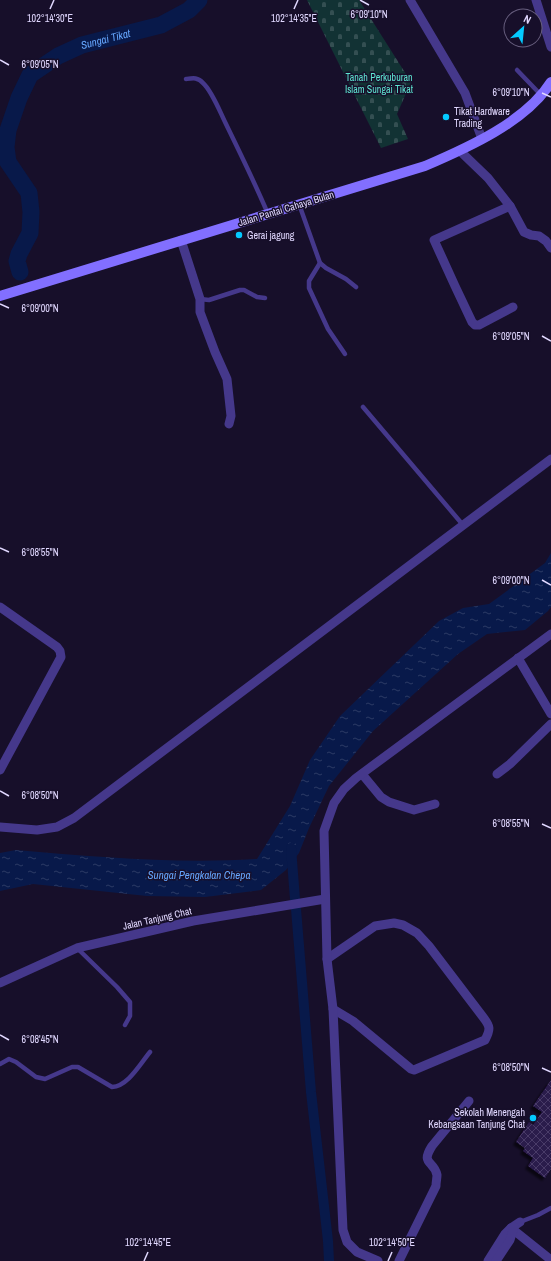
<svg xmlns="http://www.w3.org/2000/svg" width="551" height="1261" viewBox="0 0 551 1261" font-family="'Archivo Narrow',sans-serif">
  <style>
    .cemetery { fill: url(#cemetery-stones) }
    .water { fill: url(#water-ripples) }
    .lines { fill: none; stroke-linecap: round; stroke-linejoin: round }
    .canal { stroke: #08194a; stroke-width: 10 }
    .river { stroke: #08194a; stroke-width: 17 }
    .building { fill: url(#building-cross-hatch); filter: url(#shadow) }
    .service { stroke: #45388b; stroke-width: 4.5 }
    .minor { stroke: #45388b; stroke-width: 9 }
    .secondary { stroke: #826fff; stroke-width: 10 }
    .ticks { fill: none; stroke: #e1d8ff; stroke-width: 1.5 }
    .poi-dot { fill: #04caff; stroke: #170f2a; stroke-width: 1.5 }
    .labels { text-anchor: middle; stroke-width: 3; stroke-linejoin: round; paint-order: stroke }
    .park-label { font-size: 10px; fill: #5ee5d2; stroke: #170f2a }
    .poi-label { font-size: 10px; fill: #e1d8ff; stroke: #170f2a; text-anchor: start }
    .street-label { font-size: 10px; fill: #e1d8ff; stroke: #170f2a }
    .water-label { font-size: 11px; font-style: italic; fill: #66a7ff; stroke: #170f2a }
    .ticks-label { font-size: 10px; text-anchor: middle; fill: #e1d8ff; stroke: #170f2a; stroke-width: 3; stroke-linejoin: round; paint-order: stroke }
  </style>
  <defs>
    <pattern id="cemetery-stones" width="16" height="16" patternUnits="userSpaceOnUse"><rect width="16" height="16" fill="#123234"/><path d="M2 7V4a2 2 0 0 1 4 0v3zM10 15v-3a2 2 0 0 1 4 0v3z" fill="#344f52"/></pattern>
    <pattern id="water-ripples" width="26" height="14" patternUnits="userSpaceOnUse"><rect width="26" height="14" fill="#08194a"/><path d="M2 4q2-2 4 0t4 0M15 11q2-2 4 0t4 0" fill="none" stroke="#2c3a65"/></pattern>
    <pattern id="building-cross-hatch" width="8" height="8" patternUnits="userSpaceOnUse"><rect width="8" height="8" fill="#2a1a4c"/><path d="M0 0l8 8M0 8l8-8" fill="none" stroke="#493b67"/></pattern>
    <filter id="shadow"><feDropShadow dx="-3" dy="3" stdDeviation="1" flood-color="#0009"/></filter>
  </defs>
  <rect width="100%" height="100%" fill="#170f2a"/>
  <path class="cemetery" d="M 307,0 L 359,0 L 411,82 L 397,114 L 408,139 L 381,148 Z"/>
  <path class="water" d="M 551,553 L 551,607 L 548,611 L 525,630 L 487,634 L 458,654 L 373,731 L 329,786 L 309,828 L 299,853 L 286,870 L 261,890 L 205,897 L 147,896 L 33,884 L 0,891 L 0,853 L 16,850 C 96,857 177,864 257,859 L 290,806 L 310,760 L 340,716 L 439,621 L 463,608 L 489,604 L 545,563 Z"/>
  <g class="lines">
    <g class="canal">
      <path d="M 291,848 L 295,899"/>
      <path d="M 296,909 L 311,1092 L 328,1241 L 329,1261"/>
    </g>
    <path class="river" id="s1" d="M 20,272 L 17,261 L 19,254 L 30,233 L 31,212 L 29,193 L 8,162 L 6,147 L 8,130 L 19,98 L 30,75 L 58,56 L 82,45 L 161,25 L 189,10 L 199,0"/>
  </g>
  <path class="building" d="M 551,1080 L 551,1169 L 545,1178 L 528,1166 L 533,1158 L 523,1151 L 525,1148 L 516,1142 L 529,1122 L 533,1125 L 542,1112 L 533,1106 Z"/>
  <g class="lines">
    <g class="service">
      <path d="M 517,70 L 541,95"/>
      <path d="M 186,79 C 193,78 198,77 203,83 C 212,91 220,112 226,124 C 240,153 255,183 268,214"/>
      <path d="M 299,204 L 320,263 L 326,268 L 346,279 L 356,287"/>
      <path d="M 320,263 L 309,281 L 309,288 L 328,329 L 345,354"/>
      <path d="M 200,299 L 209,300 L 240,290 L 244,290 L 257,297 L 265,298"/>
      <path d="M 363,407 L 463,525"/>
      <path d="M 77,948 L 117,987 L 130,1002 L 130,1016 L 125,1025"/>
      <path d="M 0,1064 L 9,1059 L 16,1062 L 36,1077 L 45,1079 L 72,1067 L 78,1067 L 112,1087 C 128,1086 140,1064 150,1052"/>
      <path d="M 520,1222 L 538,1215 L 551,1208"/>
    </g>
    <g class="minor">
      <path d="M 410,0 L 465,93 L 482,139"/>
      <path d="M 536,0 L 551,47"/>
      <path d="M 460,151 L 488,178 L 510,206 L 524,232 L 531,235 L 539,236 L 546,241 L 551,248"/>
      <path d="M 510,206 L 434,240 L 455,286 L 472,322 L 475,325 L 479,325 L 513,307"/>
      <path d="M 181,240 L 200,299 L 200,312 L 215,352 L 227,379 L 231,416 L 229,424"/>
      <path d="M 0,607 L 57,647 L 60,651 L 61,657 L 0,770"/>
      <path d="M 518,658 L 551,714"/>
      <path d="M 362,774 L 381,797 L 389,802 L 414,810 L 435,804"/>
      <path d="M 497,774 L 510,764 L 551,724"/>
      <path d="M 0,827 L 37,830 L 57,827 L 74,818 L 551,459"/>
      <path d="M 327,959 L 375,926 L 394,923 L 403,925 L 417,933 L 429,946 L 483,1017 C 490,1026 491,1029 485,1040 L 414,1070 L 411,1069 L 353,1021 L 333,1009"/>
      <path d="M 0,983 L 77,948 L 193,921 L 325,899"/>
      <path d="M 511,1228 L 551,1260"/>
      <path d="M 378,1261 L 357,1252 L 347,1242 L 343,1230 L 333,1009 L 327,959 L 324,831 L 334,803 L 344,789 L 356,778 L 551,634"/>
      <path d="M 399,1261 L 436,1186 C 436,1182 437,1178 437,1175 C 434,1160 420,1165 432,1146 L 469,1101"/>
      <path d="M 488,1261 L 505,1234 L 511,1228 L 520,1222"/>
      <path d="M 496,1261 L 510,1240 L 514,1227"/>
    </g>
    <path class="secondary" d="M 0,296 L 425,166 C 467,148 526,122 551,82"/>
  </g>
  <path class="ticks" d="M 360,0 L 369,5M 50,9 L 54,0M 294,9 L 298,0M 0,60 L 9,65M 542,93 L 551,97M 0,304 L 9,308M 542,336 L 551,341M 0,548 L 9,552M 542,580 L 551,585M 0,791 L 9,796M 542,824 L 551,828M 0,1035 L 9,1040M 542,1068 L 551,1072M 144,1261 L 148,1252M 388,1261 L 392,1252"/>
  <g class="poi-dot">
    <circle cx="446" cy="117" r="4"/>
    <circle cx="239" cy="235" r="4"/>
    <circle cx="533" cy="1118" r="4"/>
  </g>
  <g class="labels">
    <g class="park-label">
      <text x="379" y="81">Tanah Perkuburan<tspan x="379" dy="12">Islam Sungai Tikat</tspan></text>
    </g>
    <g class="poi-label">
      <text x="454" y="115">Tikat Hardware<tspan x="454" dy="12">Trading</tspan></text>
      <text x="247" y="239">Gerai jagung</text>
      <text x="525" y="1116" text-anchor="end">Sekolah Menengah<tspan x="525" dy="12">Kebangsaan Tanjung Chat</tspan></text>
    </g>
    <g class="street-label">
      <text transform="translate(286 208) rotate(-17)" y="4">Jalan Pantai Cahaya Bulan</text>
      <text transform="translate(157 918) rotate(-13)" y="4">Jalan Tanjung Chat</text>
    </g>
    <g class="water-label">
      <text dy="4" stroke="none"><textPath href="#s1" startOffset="296">Sungai Tikat</textPath></text>
      <text x="199" y="879">Sungai Pengkalan Chepa</text>
    </g>
  </g>
  <g class="ticks-label">
    <text x="369" y="18">6°09'10"N</text>
    <text x="50" y="22">102°14'30"E</text>
    <text x="294" y="22">102°14'35"E</text>
    <text x="40" y="68">6°09'05"N</text>
    <text x="511" y="96">6°09'10"N</text>
    <text x="40" y="312">6°09'00"N</text>
    <text x="511" y="340">6°09'05"N</text>
    <text x="40" y="556">6°08'55"N</text>
    <text x="511" y="584">6°09'00"N</text>
    <text x="40" y="799">6°08'50"N</text>
    <text x="511" y="827">6°08'55"N</text>
    <text x="40" y="1043">6°08'45"N</text>
    <text x="511" y="1071">6°08'50"N</text>
    <text x="148" y="1246">102°14'45"E</text>
    <text x="392" y="1246">102°14'50"E</text>
  </g>
  <g transform="translate(523 28) rotate(27)"><circle r="19" fill="#170f2a" stroke="#685f7f"/>
  <path d="M0-3L7 15L0 10L-7 15Z" fill="#04caff"/>
  <text y="-6" font-size="11" font-weight="bold" text-anchor="middle" fill="#e1d8ff">N</text>
  </g>
</svg>
